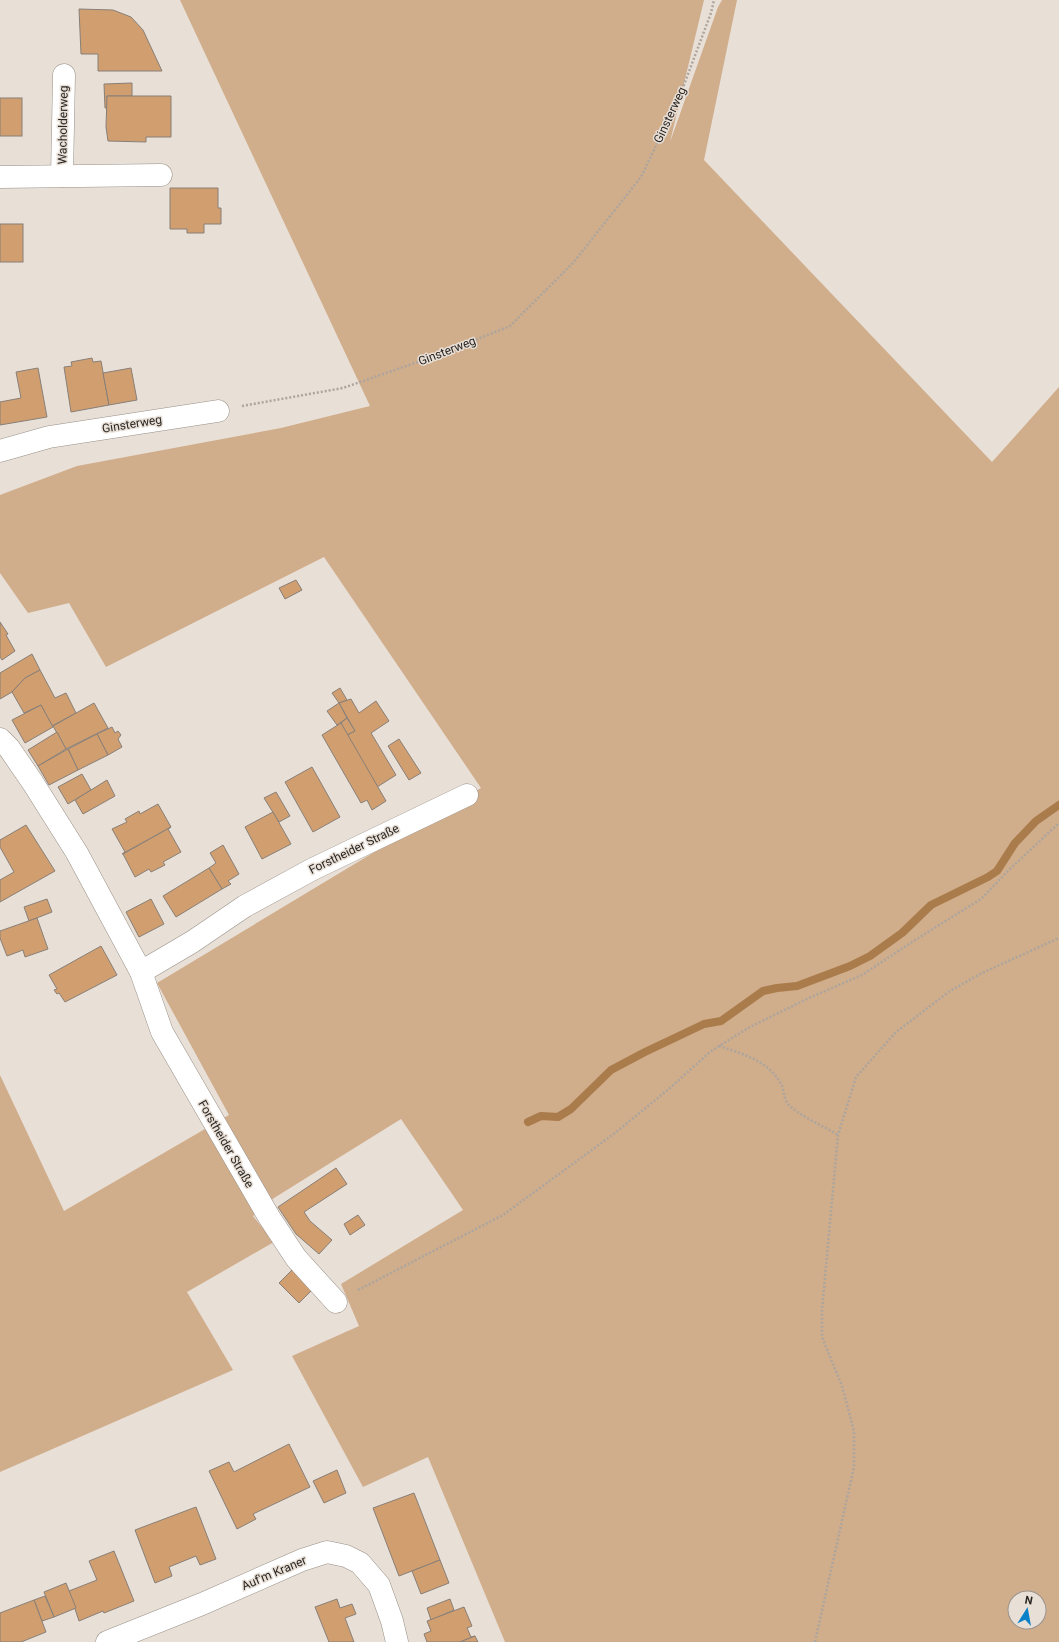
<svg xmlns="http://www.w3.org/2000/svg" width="1059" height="1642" viewBox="0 0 1059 1642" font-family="Roboto,sans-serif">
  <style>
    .green { fill: #d0ad8b; fill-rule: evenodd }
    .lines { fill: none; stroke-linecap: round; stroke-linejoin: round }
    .stream { stroke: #aa7b4b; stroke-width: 8 }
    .building { fill: #d19f6f; stroke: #887f78 }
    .street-casing { stroke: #989088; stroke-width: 23 }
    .path { stroke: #aca59e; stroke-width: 2.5; stroke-dasharray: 2 2; stroke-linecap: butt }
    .street { stroke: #fff; stroke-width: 22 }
    .labels { text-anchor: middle; stroke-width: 3; stroke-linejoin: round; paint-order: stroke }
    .street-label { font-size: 12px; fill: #292623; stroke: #e8dfd6 }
  </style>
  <rect width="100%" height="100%" fill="#e8dfd6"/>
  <path class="green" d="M 180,0 L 704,0 L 670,142 L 718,7 L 722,0 L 737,0 L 704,160 L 992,462 L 1059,387 L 1059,1642 L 505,1642 L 428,1457 L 363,1487 L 292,1356 L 359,1326 L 341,1284 L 463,1210 L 401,1119 L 274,1198 L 253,1216 L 274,1242 L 187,1292 L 233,1370 L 0,1472 L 0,1075 L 64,1211 L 229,1115 L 157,983 L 481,788 L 324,557 L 106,667 L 69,603 L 28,613 L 0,573 L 0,495 L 77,466 L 281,428 L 370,406 ZM 1015,1598 L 1039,1598 L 1039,1622 L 1015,1622 Z"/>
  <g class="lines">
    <path class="stream" d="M 528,1122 L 541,1116 L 558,1117 L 571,1109 L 611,1070 L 645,1052 L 704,1024 L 721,1021 L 763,991 L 777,988 L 797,986 L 850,966 L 870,956 L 902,933 L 931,905 L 988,877 L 997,871 L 1015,843 L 1036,821 L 1059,805"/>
  </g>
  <g class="building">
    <path d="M 79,9 L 113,10 L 131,17 L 143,30 L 162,71 L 98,71 L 98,54 L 81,54 Z"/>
    <path d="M 132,83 L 132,96 L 107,96 L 108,108 L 105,108 L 104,84 Z"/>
    <path d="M 107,96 L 171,96 L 171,137 L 146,137 L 146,142 L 108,141 L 106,127 Z"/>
    <rect x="0" y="98" width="22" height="38"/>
    <path d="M 170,188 L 218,188 L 218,208 L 221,208 L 221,224 L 204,224 L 204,233 L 187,233 L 187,229 L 170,229 Z"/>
    <rect x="0" y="224" width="23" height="38"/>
    <path d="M 92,358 L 93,362 L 101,361 L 109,405 L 71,412 L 64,367 L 72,366 L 71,362 Z"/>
    <path d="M 38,368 L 47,417 L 0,425 L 0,402 L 21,398 L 16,372 Z"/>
    <path d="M 131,368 L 137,400 L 109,405 L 103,373 Z"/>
    <path d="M 296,580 L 302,590 L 285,599 L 279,588 Z"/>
    <path d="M 0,622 L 8,634 L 6,635 L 15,651 L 2,660 L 0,657 Z"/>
    <path d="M 32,654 L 40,670 L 25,678 L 12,692 L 0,699 L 0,673 Z"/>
    <path d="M 40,670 L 55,698 L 66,693 L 76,713 L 52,726 L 41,705 L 24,713 L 12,692 L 25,678 Z"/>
    <path d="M 340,688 L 347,700 L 339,703 L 332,693 Z"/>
    <path d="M 351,699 L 359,713 L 376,701 L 389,721 L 371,733 L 396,775 L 377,787 L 347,735 L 355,731 L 339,703 Z"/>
    <path d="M 94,703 L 108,728 L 66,749 L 53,726 Z"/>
    <path d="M 339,703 L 347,718 L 337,725 L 327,711 Z"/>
    <path d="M 41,705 L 53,727 L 25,743 L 12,720 Z"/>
    <path d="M 347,718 L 355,731 L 347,735 L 341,723 Z"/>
    <path d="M 341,723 L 386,801 L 372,810 L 367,800 L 361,803 L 322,735 Z"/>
    <path d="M 112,727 L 115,733 L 118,731 L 121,735 L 118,739 L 122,747 L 108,755 L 97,734 Z"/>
    <path d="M 57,732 L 66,749 L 38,766 L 28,750 Z"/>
    <path d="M 97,734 L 108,755 L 78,770 L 68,749 Z"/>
    <path d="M 399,739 L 421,773 L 409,780 L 388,746 Z"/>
    <path d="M 68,749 L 78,770 L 49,785 L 38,766 Z"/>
    <path d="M 312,767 L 340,817 L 313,832 L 285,782 Z"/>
    <path d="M 82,774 L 91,790 L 68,804 L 58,787 Z"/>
    <path d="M 107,780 L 115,796 L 83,814 L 75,800 Z"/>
    <path d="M 276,792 L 290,816 L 279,822 L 264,798 Z"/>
    <path d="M 158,804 L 171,827 L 122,854 L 125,852 L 112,829 L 127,822 L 125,819 L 139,811 L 140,814 Z"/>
    <path d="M 273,812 L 291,844 L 262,859 L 245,827 Z"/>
    <path d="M 26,825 L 55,871 L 0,902 L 0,880 L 14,872 L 0,847 L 0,840 Z"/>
    <path d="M 171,827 L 168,829 L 181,852 L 163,862 L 165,865 L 151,872 L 149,869 L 135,877 L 123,854 Z"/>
    <path d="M 223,845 L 239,874 L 228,881 L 231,884 L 222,889 L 209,868 L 216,863 L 210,853 Z"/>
    <path d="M 209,868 L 222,889 L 176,917 L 163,896 Z"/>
    <path d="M 47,899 L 52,912 L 29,921 L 24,907 Z"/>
    <path d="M 151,899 L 164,924 L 139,937 L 126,912 Z"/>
    <path d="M 37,918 L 48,949 L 25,957 L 23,950 L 7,956 L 0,938 L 0,931 Z"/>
    <path d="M 101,946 L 117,975 L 65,1002 L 59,993 L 57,994 L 54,990 L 57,989 L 49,975 Z"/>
    <path d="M 336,1168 L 347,1184 L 304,1212 L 310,1221 L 332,1240 L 319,1254 L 296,1234 L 278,1207 Z"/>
    <path d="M 358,1215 L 365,1225 L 350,1235 L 344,1224 Z"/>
    <path d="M 295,1267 L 314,1288 L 299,1303 L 279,1283 Z"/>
    <path d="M 289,1444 L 310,1487 L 253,1514 L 256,1519 L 237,1529 L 209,1471 L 229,1462 L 234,1472 Z"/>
    <path d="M 337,1470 L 346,1493 L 324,1503 L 313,1481 Z"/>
    <path d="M 414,1493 L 440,1560 L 399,1576 L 373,1508 Z"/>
    <path d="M 196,1507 L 216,1559 L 200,1565 L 196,1556 L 169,1567 L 172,1576 L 155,1583 L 135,1530 Z"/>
    <path d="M 114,1551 L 134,1601 L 104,1613 L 103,1611 L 79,1621 L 69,1591 L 97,1580 L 89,1561 Z"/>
    <path d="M 440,1560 L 449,1583 L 421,1594 L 412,1571 Z"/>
    <path d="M 66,1583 L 76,1608 L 54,1617 L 44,1592 Z"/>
    <path d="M 45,1596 L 54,1617 L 42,1621 L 34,1600 Z"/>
    <path d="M 337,1599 L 340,1608 L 352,1604 L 356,1614 L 345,1618 L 354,1642 L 329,1642 L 315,1607 Z"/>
    <path d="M 450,1599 L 454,1610 L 431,1620 L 427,1608 Z"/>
    <path d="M 34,1600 L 46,1632 L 21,1642 L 0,1642 L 0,1613 Z"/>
    <path d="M 464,1607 L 472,1626 L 467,1628 L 471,1637 L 475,1636 L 460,1642 L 427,1642 L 424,1634 L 431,1631 L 427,1621 Z"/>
    <path d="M 475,1636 L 478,1642 L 460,1642 Z"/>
  </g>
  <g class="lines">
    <g class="street-casing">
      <g id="street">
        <path d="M 62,176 L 64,75"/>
        <path d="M 0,177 L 161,175"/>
        <path d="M 0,451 L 49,437 L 218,411"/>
        <path d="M 0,739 L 9,748 L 33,783 L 77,853 L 141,972 L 162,1032 L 269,1217 L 296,1258 L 336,1302"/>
        <path d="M 141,972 L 192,942 L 245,906 L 313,869 L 467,795"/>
        <path d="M 107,1642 L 202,1604 L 302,1560 L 327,1552 L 346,1556 L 360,1563 L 379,1585 L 392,1621 L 397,1642"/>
      </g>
    </g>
    <g class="path">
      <path d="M 242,406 L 343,388 L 438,355 L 510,326 L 573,263 L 641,177 L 679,98 L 711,13 L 714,0"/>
      <path d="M 719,1046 C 743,1054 770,1061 782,1086 C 784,1092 784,1099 788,1104 C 798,1115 823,1126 838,1135"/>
      <path d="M 358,1290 L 503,1215 L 615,1133 L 670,1088 L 710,1052 L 719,1046 L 750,1027 L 809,998 L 862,975 L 912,942 L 981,899 L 1010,869 L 1059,823"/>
      <path d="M 815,1642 L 854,1467 L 854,1431 L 842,1386 L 822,1337 L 822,1310 L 838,1135 L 856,1077 L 896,1032 L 950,991 L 982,973 L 1059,938"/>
    </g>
    <use href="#street" class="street"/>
  </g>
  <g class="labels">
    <g class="street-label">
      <text transform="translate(670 115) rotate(-65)" y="4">Ginsterweg</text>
      <text transform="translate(63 125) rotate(-89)" y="4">Wacholderweg</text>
      <text transform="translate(447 351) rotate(-21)" y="4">Ginsterweg</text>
      <text transform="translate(132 424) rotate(-9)" y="4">Ginsterweg</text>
      <text transform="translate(354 849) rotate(-26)" y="4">Forstheider Straße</text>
      <text transform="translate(226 1144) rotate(60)" y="4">Forstheider Straße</text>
      <text transform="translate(274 1573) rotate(-23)" y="4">Auf'm Kraner</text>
    </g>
  </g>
  <g transform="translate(1027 1610) rotate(11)"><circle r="19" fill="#e8dfd6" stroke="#9c958e"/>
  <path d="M0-3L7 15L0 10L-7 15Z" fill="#0881c9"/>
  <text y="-6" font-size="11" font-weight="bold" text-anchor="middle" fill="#292623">N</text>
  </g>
</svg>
